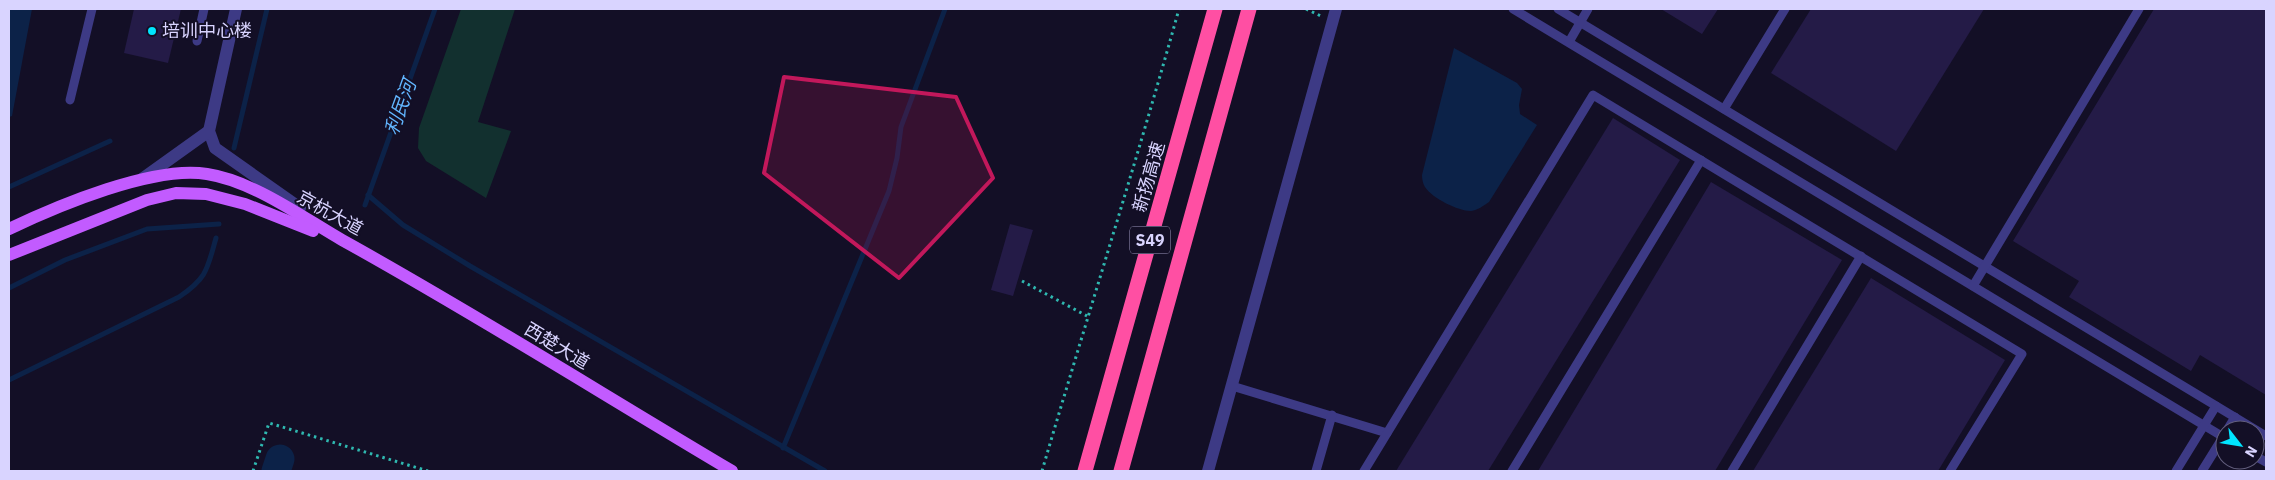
<svg xmlns="http://www.w3.org/2000/svg" width="2275" height="480" viewBox="0 0 2275 480" font-family="'IBM Plex Sans','Noto Sans SC',sans-serif">
  <style>
    .green { fill: #12302f }
    .water { fill: #0c2248 }
    .lines { fill: none; stroke-linecap: round; stroke-linejoin: round }
    .stream { stroke: #0c2248; stroke-width: 5 }
    .river { stroke: #0c2248; stroke-width: 29 }
    .building { fill: #241b47 }
    .path { stroke: #2fb8b0; stroke-width: 3; stroke-dasharray: 2.5 4; stroke-linecap: butt }
    .service { stroke: #3d3a85; stroke-width: 9 }
    .minor { stroke: #3d3a85; stroke-width: 12 }
    .primary { stroke: #c25bff; stroke-width: 12 }
    .motorway { stroke: #ff4fa3; stroke-width: 15 }
    .marked { fill: #c2185b; fill-opacity: 0.2; stroke: #c2185b; stroke-width: 4; stroke-linejoin: round }
    .poi-dot { fill: #00e5ff; stroke: #130f26; stroke-width: 2 }
    .labels { text-anchor: middle; stroke-width: 4; stroke-linejoin: round; paint-order: stroke }
    .shield { fill: #130f26; stroke: #9e99be; stroke-width: 1 }
    .shield-label { font-size: 16px; font-weight: bold; fill: #d9d4ff }
    .poi-label { font-size: 18px; fill: #d9d4ff; stroke: #130f26; text-anchor: start }
    .street-label { font-size: 18px; fill: #d9d4ff; stroke: #130f26 }
    .water-label { font-size: 19px; font-style: italic; fill: #62b6ff; stroke: #130f26 }
  </style>
  <rect width="100%" height="100%" fill="#130f26"/>
  <path class="green" d="M 461,9 L 515,9 L 478,122 L 511,131 L 486,198 L 426,161 L 418,148 L 419,128 Z"/>
  <g class="water">
    <path d="M 9,9 L 32,9 L 12,116 L 9,117 Z"/>
    <path d="M 1454,48 L 1517,83 L 1522,89 L 1519,105 L 1520,114 L 1537,125 L 1489,202 C 1483,206 1478,210 1471,211 C 1458,211 1432,198 1425,187 C 1423,184 1422,179 1422,175 Z"/>
  </g>
  <g class="lines">
    <g class="stream">
      <path d="M 234,148 L 267,9"/>
      <path d="M 9,187 L 110,141"/>
      <path d="M 368,195 L 403,225 L 470,266 L 825,471"/>
      <path d="M 365,205 L 435,9"/>
      <path d="M 9,288 L 65,260 L 147,229 L 219,224"/>
      <path d="M 9,380 L 179,297 C 207,278 207,270 216,238"/>
      <path d="M 783,448 L 889,191 L 897,158 L 901,127 L 945,9"/>
    </g>
    <path class="river" d="M 276,471 L 280,459"/>
  </g>
  <g class="building">
    <path d="M 134,9 L 181,9 L 168,63 L 124,53 Z"/>
    <path d="M 1661,9 L 1718,9 L 1702,34 Z"/>
    <path d="M 1811,9 L 1984,9 L 1896,151 L 1771,73 Z"/>
    <path d="M 2154,9 L 2266,9 L 2266,395 L 2200,355 L 2191,371 L 2069,297 L 2079,281 L 2013,241 Z"/>
    <path d="M 1613,118 L 1680,160 L 1488,471 L 1396,471 Z"/>
    <path d="M 1711,182 L 1842,260 L 1715,471 L 1538,471 Z"/>
    <path d="M 1010,224 L 1033,230 L 1013,296 L 991,290 Z"/>
    <path d="M 1871,278 L 2005,360 L 1938,471 L 1753,471 Z"/>
  </g>
  <g class="lines">
    <g class="path">
      <path d="M 1306,9 L 1321,16"/>
      <path d="M 1022,281 L 1087,316"/>
      <path d="M 253,471 L 269,423 L 428,471"/>
      <path d="M 1042,471 C 1087,317 1136,164 1179,9"/>
    </g>
    <g class="service">
      <path d="M 1513,9 L 2225,438"/>
      <path d="M 1558,9 L 2266,436"/>
      <path d="M 197,41 L 204,9"/>
      <path d="M 1569,42 L 1588,9"/>
      <path d="M 70,100 L 92,9"/>
      <path d="M 1724,109 L 1785,9"/>
      <path d="M 1973,286 L 2139,9"/>
      <path d="M 1232,386 L 1387,433"/>
      <path d="M 2227,430 L 2235,417"/>
      <path d="M 2255,456 L 2266,462"/>
      <path d="M 1316,471 L 1332,415"/>
      <path d="M 1364,471 L 1593,95 L 2022,354 L 1950,471"/>
      <path d="M 1512,471 L 1701,160"/>
      <path d="M 1732,471 L 1861,256"/>
      <path d="M 2176,471 L 2216,406"/>
      <path d="M 2202,471 L 2225,434"/>
    </g>
    <g class="minor">
      <path d="M 236,9 L 209,131 L 215,148 L 300,208"/>
      <path d="M 142,179 L 209,131"/>
      <path d="M 1208,471 L 1336,9"/>
    </g>
    <g class="primary">
      <path d="M 9,229 C 57,206 154,165 207,174 C 253,181 302,217 342,240 C 474,313 602,394 732,471"/>
      <path d="M 9,255 L 147,200 L 176,193 L 206,194 L 245,204 L 313,231"/>
    </g>
    <g class="motorway">
      <path d="M 1085,471 L 1215,9"/>
      <path d="M 1121,471 L 1249,9"/>
    </g>
  </g>
  <path class="marked" d="M 784,77 L 956,97 L 993,178 L 899,278 L 764,173 Z"/>
  <circle class="poi-dot" cx="152" cy="31" r="5"/>
  <g class="labels">
    <rect class="shield" x="1130" y="226.5" width="40" height="27" rx="4"/>
    <g class="shield-label">
      <text x="1150" y="246">S49</text>
    </g>
    <g class="poi-label">
      <text x="162" y="37">培训中心楼</text>
    </g>
    <g class="street-label">
      <text transform="translate(1149 177) rotate(-74)" y="6">新扬高速</text>
      <text transform="translate(330 213) rotate(29)" y="6">京杭大道</text>
      <text transform="translate(557 346) rotate(31)" y="6">西楚大道</text>
    </g>
    <g class="water-label">
      <text transform="translate(400 107) rotate(-70)" y="7">利民河</text>
    </g>
  </g>
  <rect width="2275" height="480" fill="none" stroke="#d9d4ff" stroke-width="20"/>
  <g transform="translate(2240 445) rotate(121)"><circle r="24" fill="#130f26" stroke="#625e7d"/>
  <path d="M0-4L9 19L0 12L-9 19Z" fill="#00e5ff"/>
  <text y="-8" font-size="14" font-weight="bold" text-anchor="middle" fill="#d9d4ff">N</text>
  </g>
</svg>
